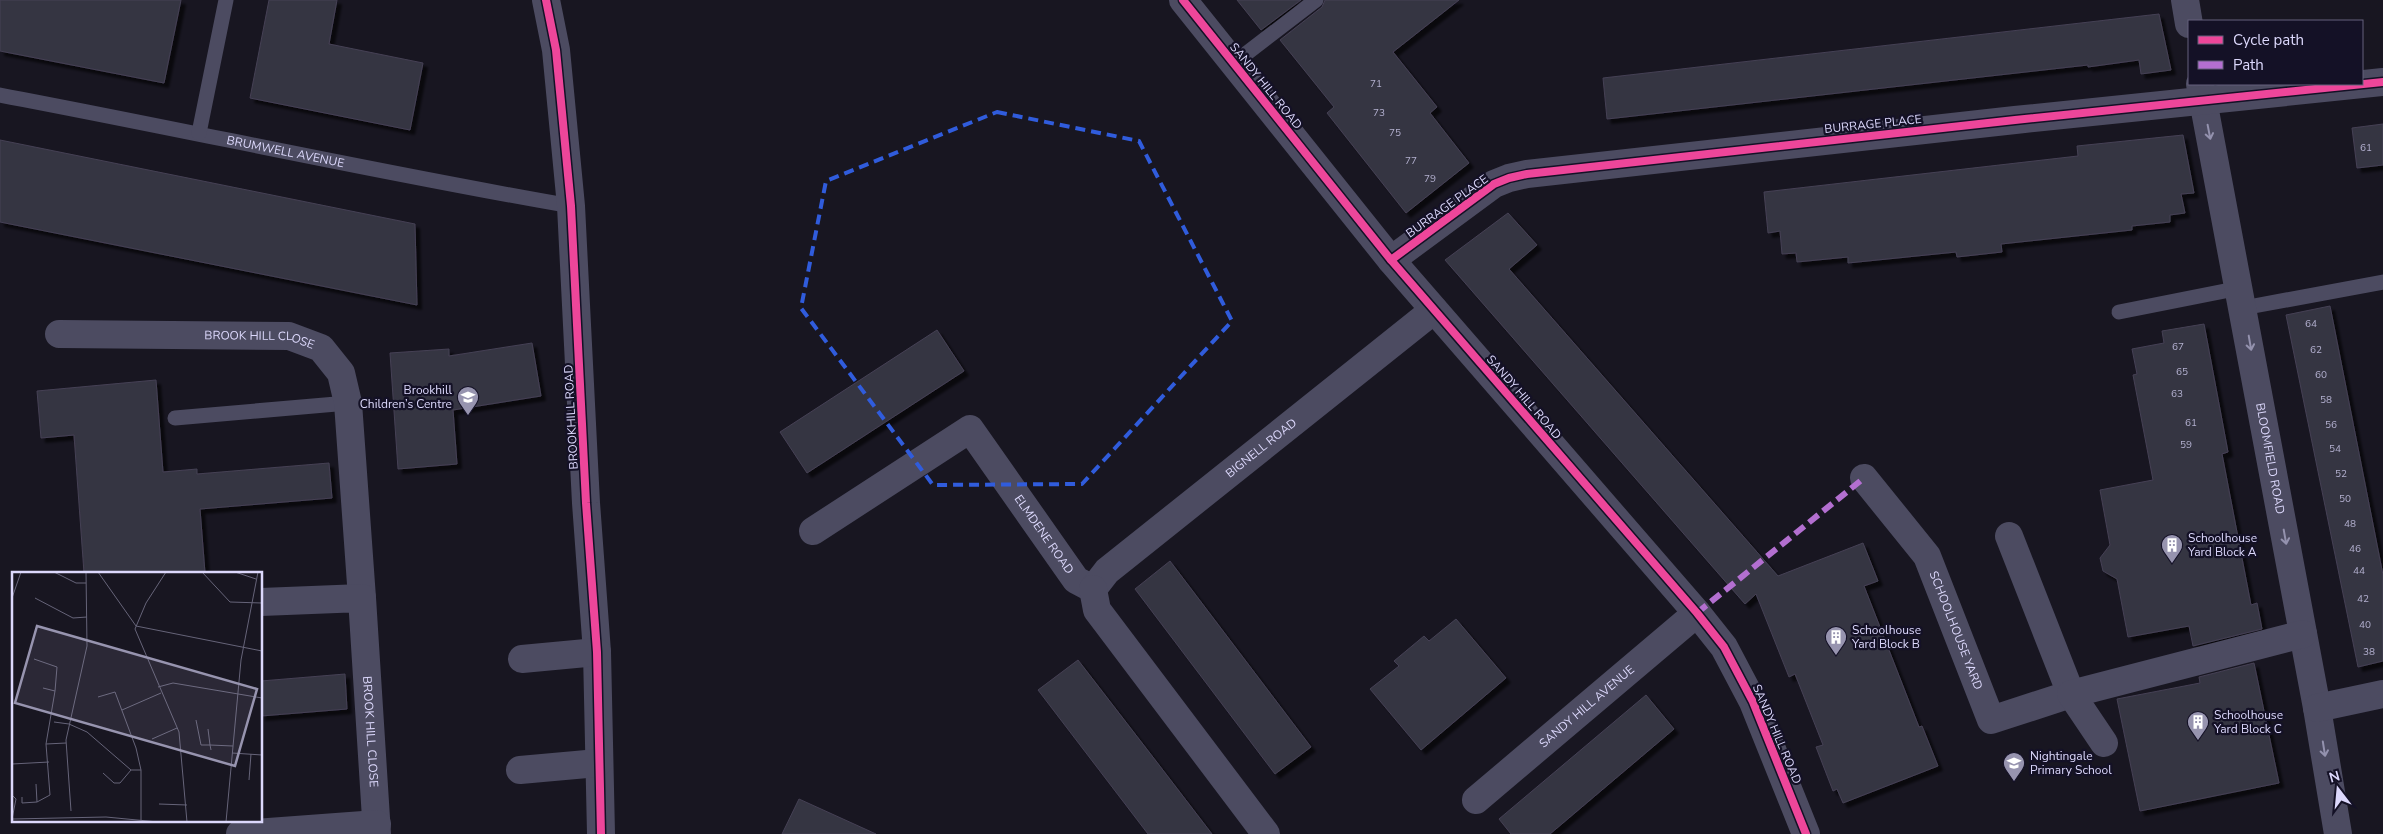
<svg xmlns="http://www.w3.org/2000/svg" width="2383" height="834" viewBox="0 0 2383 834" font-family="'Nunito Sans',sans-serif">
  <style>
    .building { fill: #363443; stroke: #454154; filter: url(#shadow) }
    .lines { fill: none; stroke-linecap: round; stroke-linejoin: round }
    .service { stroke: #4c4b61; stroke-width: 15 }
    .minor { stroke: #4c4b61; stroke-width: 28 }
    .quiet { stroke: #b36fd0; stroke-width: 6; stroke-dasharray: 12 6; stroke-linecap: butt }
    .cycleway-casing { stroke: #141126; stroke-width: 11 }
    .cycleway { stroke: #ed469a; stroke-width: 8 }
    .oneway { stroke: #9492ae }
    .marked { fill: none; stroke: #305cdc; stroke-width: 4; stroke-dasharray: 10 6; stroke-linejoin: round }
    .labels { text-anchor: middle; stroke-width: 4.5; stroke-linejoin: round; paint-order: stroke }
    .number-label { font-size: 10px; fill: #b2afce }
    .street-label { font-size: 12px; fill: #dcd8fc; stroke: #141126 }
    .poi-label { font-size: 12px; fill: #dcd8fc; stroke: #141126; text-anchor: start }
    .inset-road { fill: none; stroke: #666479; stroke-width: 1 }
    .view { fill: #9794af; fill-opacity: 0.15; stroke: #9794af; stroke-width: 2.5 }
    .inset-edge { fill: none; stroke: #dcd8fc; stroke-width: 2.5 }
  </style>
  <defs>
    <filter id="shadow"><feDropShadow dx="4.5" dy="4.5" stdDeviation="1" flood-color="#0009"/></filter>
  </defs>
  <rect width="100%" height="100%" fill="#181621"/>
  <g class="building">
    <path d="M 0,0 L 181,0 L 164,83 L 0,51 Z"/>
    <path d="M 269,0 L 337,0 L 329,44 L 423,63 L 410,130 L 250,98 Z"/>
    <path d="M 1237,0 L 1301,0 L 1261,30 Z"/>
    <path d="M 1325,0 L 1459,0 L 1393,52 L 1437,107 L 1430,113 L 1469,163 L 1406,213 L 1327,113 L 1334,107 L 1280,40 L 1322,7 Z"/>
    <path d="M 2159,14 L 2171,70 L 2141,74 L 2139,60 L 2088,67 L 2088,65 L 1607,119 L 1603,78 Z"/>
    <path d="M 2383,124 L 2383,165 L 2357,168 L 2352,128 Z"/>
    <path d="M 2183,135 L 2194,193 L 2181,194 L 2185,213 L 2170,215 L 2170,222 L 2132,226 L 2132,230 L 2001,244 L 2002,252 L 1957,257 L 1956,252 L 1848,263 L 1848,257 L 1797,262 L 1796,253 L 1782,254 L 1780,231 L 1768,233 L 1764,192 L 2078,156 L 2077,146 Z"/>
    <path d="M 0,140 L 415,224 L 417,305 L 0,222 Z"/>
    <path d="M 1508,213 L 1537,245 L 1509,269 L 1778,576 L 1863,543 L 1878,581 L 1864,586 L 1919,727 L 1922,726 L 1938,766 L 1843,803 L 1837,789 L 1833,791 L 1816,747 L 1823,745 L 1795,674 L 1789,677 L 1756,594 L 1745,604 L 1445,260 Z"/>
    <path d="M 2330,306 L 2383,575 L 2383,661 L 2358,667 L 2286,315 Z"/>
    <path d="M 2204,324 L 2228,452 L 2222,454 L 2251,605 L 2257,603 L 2262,629 L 2193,646 L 2189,626 L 2128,637 L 2117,579 L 2103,571 L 2100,558 L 2110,545 L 2100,490 L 2153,480 L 2133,375 L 2137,374 L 2132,349 L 2164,343 L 2162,331 Z"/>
    <path d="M 937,330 L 964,371 L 807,473 L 780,432 Z"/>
    <path d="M 532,343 L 541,396 L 453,410 L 457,464 L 398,469 L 390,353 L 449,349 L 449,356 Z"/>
    <path d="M 156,380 L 163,472 L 197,469 L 197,474 L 329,463 L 332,498 L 200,509 L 205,573 L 84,573 L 74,435 L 41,438 L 37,391 Z"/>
    <path d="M 1170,561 L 1311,747 L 1275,774 L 1135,589 Z"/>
    <path d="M 1456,619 L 1506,678 L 1421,750 L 1370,689 L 1399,666 L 1394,661 L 1424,636 L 1429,641 Z"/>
    <path d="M 1078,660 L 1156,761 L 1212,834 L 1148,834 L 1038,690 Z"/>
    <path d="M 2254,663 L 2279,783 L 2140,811 L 2117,699 L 2200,683 L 2199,677 Z"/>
    <path d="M 345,674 L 347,709 L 261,716 L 261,681 Z"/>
    <path d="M 1646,695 L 1674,729 L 1550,834 L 1511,834 L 1499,819 Z"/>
    <path d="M 799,799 L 876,834 L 782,834 Z"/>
  </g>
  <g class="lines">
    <g class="service">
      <path d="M 1234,63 L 1316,0"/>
      <path id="s1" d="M 0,95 C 191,131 380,173 571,206"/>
      <path d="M 199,133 L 226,0"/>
      <path d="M 2243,308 L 2383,282"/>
      <path d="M 2119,312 L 2240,288"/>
      <path d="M 175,418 L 348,403"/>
    </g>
    <g class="minor">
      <path d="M 546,0 L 556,50 L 571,206 L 586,503 L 597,652 L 601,834"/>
      <path d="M 1183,0 L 1391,260 L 1697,613 L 1724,647 L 1753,702 L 1806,834"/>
      <path d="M 2185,0 L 2189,24"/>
      <path id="s2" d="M 2200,84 L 2317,708 L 2338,834"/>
      <path d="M 1391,260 L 1494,184 L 1509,178 L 1527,174 L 2015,120 L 2383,82"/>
      <path id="s3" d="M 59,334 L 289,336 L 321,348 L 341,373 L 348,403 L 362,598"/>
      <path id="s4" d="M 1864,478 L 1927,556 L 1991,720 L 2071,694 L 2009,536"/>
      <path id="s5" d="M 813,531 L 970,429 L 1076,580 L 1093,589"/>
      <path id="s6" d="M 1093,589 L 1107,571 L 1434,310"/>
      <path d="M 1093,589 L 1097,610 L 1266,834"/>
      <path id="s7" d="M 261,602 L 362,598 L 377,834"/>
      <path d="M 522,659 L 597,652"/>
      <path d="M 2317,708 L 2383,694"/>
      <path d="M 2104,743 L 2071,694 L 2303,634"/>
      <path d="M 520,770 L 598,763"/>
      <path id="s8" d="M 1476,800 L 1697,613"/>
      <path d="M 240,834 L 377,824"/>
    </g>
    <path class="quiet" d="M 1697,613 L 1864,478"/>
    <g class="cycleway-casing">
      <g id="cycleway">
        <path d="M 546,0 L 556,50 L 571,206 L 586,503 L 597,652 L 601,834"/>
        <path d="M 1183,0 L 1391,260 L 1697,613 L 1724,647 L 1753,702 L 1806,834"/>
        <path d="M 1391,260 L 1494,184 L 1509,178 L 1527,174 L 2015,120 L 2383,82"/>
      </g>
    </g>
    <use href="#cycleway" class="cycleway"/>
  </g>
  <defs><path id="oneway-shaft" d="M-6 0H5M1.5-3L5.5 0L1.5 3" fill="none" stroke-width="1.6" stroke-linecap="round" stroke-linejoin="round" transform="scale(1.25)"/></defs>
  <g class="oneway">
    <use href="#oneway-shaft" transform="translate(2209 132) rotate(79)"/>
    <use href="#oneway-shaft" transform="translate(2250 343) rotate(80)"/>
    <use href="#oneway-shaft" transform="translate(2285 537) rotate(80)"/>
    <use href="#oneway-shaft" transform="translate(2324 749) rotate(81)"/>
  </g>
  <path class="marked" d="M 997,112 L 1139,141 L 1232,321 L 1082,484 L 933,485 L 801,308 L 826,181 Z"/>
  <defs>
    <g id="school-pin" transform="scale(1.125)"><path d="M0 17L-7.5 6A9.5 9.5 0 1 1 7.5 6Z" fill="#9794af" stroke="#141126"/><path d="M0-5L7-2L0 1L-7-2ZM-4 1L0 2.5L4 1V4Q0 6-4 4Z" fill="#fff"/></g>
    <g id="building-pin" transform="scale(1.125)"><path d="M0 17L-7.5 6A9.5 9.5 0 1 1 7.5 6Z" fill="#9794af" stroke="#141126"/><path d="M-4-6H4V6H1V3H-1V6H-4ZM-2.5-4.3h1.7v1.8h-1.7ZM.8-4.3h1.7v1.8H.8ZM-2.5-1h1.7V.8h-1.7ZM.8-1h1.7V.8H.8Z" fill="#fff"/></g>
  </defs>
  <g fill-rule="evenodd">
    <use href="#school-pin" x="468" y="397"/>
    <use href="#building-pin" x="2172" y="545"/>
    <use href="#building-pin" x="1836" y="637"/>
    <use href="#building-pin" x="2198" y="722"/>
    <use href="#school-pin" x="2014" y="763"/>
  </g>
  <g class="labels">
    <g class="number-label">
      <text x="1376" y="87">71</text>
      <text x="1379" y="116">73</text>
      <text x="1395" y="136">75</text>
      <text x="2366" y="151">61</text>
      <text x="1411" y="164">77</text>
      <text x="1430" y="182">79</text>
      <text x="2311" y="327">64</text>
      <text x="2178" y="350">67</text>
      <text x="2316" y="353">62</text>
      <text x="2182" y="375">65</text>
      <text x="2321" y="378">60</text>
      <text x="2177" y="397">63</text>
      <text x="2326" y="403">58</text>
      <text x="2191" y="426">61</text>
      <text x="2331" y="428">56</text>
      <text x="2186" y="448">59</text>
      <text x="2335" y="452">54</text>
      <text x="2341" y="477">52</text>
      <text x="2345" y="502">50</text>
      <text x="2350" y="527">48</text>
      <text x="2355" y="552">46</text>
      <text x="2359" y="574">44</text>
      <text x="2363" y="602">42</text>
      <text x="2365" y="628">40</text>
      <text x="2369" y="655">38</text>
    </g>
    <g class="street-label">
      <text transform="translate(1266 86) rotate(51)" y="4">SANDY HILL ROAD</text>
      <text transform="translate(1873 124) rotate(-6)" y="4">BURRAGE PLACE</text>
      <text dy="4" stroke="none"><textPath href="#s1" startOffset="291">BRUMWELL AVENUE</textPath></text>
      <text transform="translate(1447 206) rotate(-36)" y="4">BURRAGE PLACE</text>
      <text dy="4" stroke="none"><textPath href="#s3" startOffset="201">BROOK HILL CLOSE</textPath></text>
      <text transform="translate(1524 397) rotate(49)" y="4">SANDY HILL ROAD</text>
      <text transform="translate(571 417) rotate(-93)" y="4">BROOKHILL ROAD</text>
      <text dy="4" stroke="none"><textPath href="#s6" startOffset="220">BIGNELL ROAD</textPath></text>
      <text dy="4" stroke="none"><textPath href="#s2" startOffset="381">BLOOMFIELD ROAD</textPath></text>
      <text dy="4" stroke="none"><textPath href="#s5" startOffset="316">ELMDENE ROAD</textPath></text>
      <text dy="4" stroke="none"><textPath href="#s4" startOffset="180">SCHOOLHOUSE YARD</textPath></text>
      <text dy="4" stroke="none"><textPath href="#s8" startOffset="145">SANDY HILL AVENUE</textPath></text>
      <text dy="4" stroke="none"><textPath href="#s7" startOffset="235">BROOK HILL CLOSE</textPath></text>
      <text transform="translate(1777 734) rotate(67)" y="4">SANDY HILL ROAD</text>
    </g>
    <g class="poi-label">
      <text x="452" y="394" text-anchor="end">Brookhill<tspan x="452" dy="14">Children’s Centre</tspan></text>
      <text x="2188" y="542">Schoolhouse<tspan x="2188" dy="14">Yard Block A</tspan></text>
      <text x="1852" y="634">Schoolhouse<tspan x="1852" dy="14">Yard Block B</tspan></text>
      <text x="2214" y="719">Schoolhouse<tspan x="2214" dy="14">Yard Block C</tspan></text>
      <text x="2030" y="760">Nightingale<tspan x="2030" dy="14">Primary School</tspan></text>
    </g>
  </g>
  <g transform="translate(12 572)">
    <rect width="250" height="250" fill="#181621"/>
    <path class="inset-road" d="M 42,0 L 64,11 L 74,11M 86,0 L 124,54 L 250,79M 154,0 L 134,31 L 123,57 L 167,160 L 175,250M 190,0 L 218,30 L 250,31M 223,0 L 244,7M 0,26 L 9,0M 23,26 L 61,46 L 75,45M 22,87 L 45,95 L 43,119M 146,115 L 161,111 L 250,126M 31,116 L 43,119 L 34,172 L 54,171M 86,125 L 103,120 L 124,176 L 129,198 L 129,248M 110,138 L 149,121M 184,148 L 189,173 L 198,173 L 196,157M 42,150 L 57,152M 57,152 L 75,160 L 119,198 L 129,198M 140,167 L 165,156M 199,178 L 198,173 L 221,174M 220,181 L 250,183M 0,188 L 0,192 L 37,190M 91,201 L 102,211 L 108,211 L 119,198M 237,208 L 239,182M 24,212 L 25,230M 0,223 L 4,227 L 0,247M 10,225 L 10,231 L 25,230 L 38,223 L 34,172M 147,232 L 175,233M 59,239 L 54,168 L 75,74 L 74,0M 0,247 L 94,245 L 146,250M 214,250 L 229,88 L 246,0"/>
    <path class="view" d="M 25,54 L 245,117 L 223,194 L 3,131 Z"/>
    <rect width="250" height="250" class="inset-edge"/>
  </g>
  <rect x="2188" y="20" width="175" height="65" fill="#141126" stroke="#64617c"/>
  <rect x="2198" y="36" width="25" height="8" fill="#ed469a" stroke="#64617c"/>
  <text x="2233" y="45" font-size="15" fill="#dcd8fc">Cycle path</text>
  <rect x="2198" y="61" width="25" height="8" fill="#b36fd0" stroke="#64617c"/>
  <text x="2233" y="70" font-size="15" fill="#dcd8fc">Path</text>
  <g transform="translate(2338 789) rotate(344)" stroke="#141126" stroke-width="4" paint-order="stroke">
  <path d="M0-4L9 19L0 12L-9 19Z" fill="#dcd8fc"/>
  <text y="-8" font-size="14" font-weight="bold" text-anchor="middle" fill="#dcd8fc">N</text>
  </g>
</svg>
